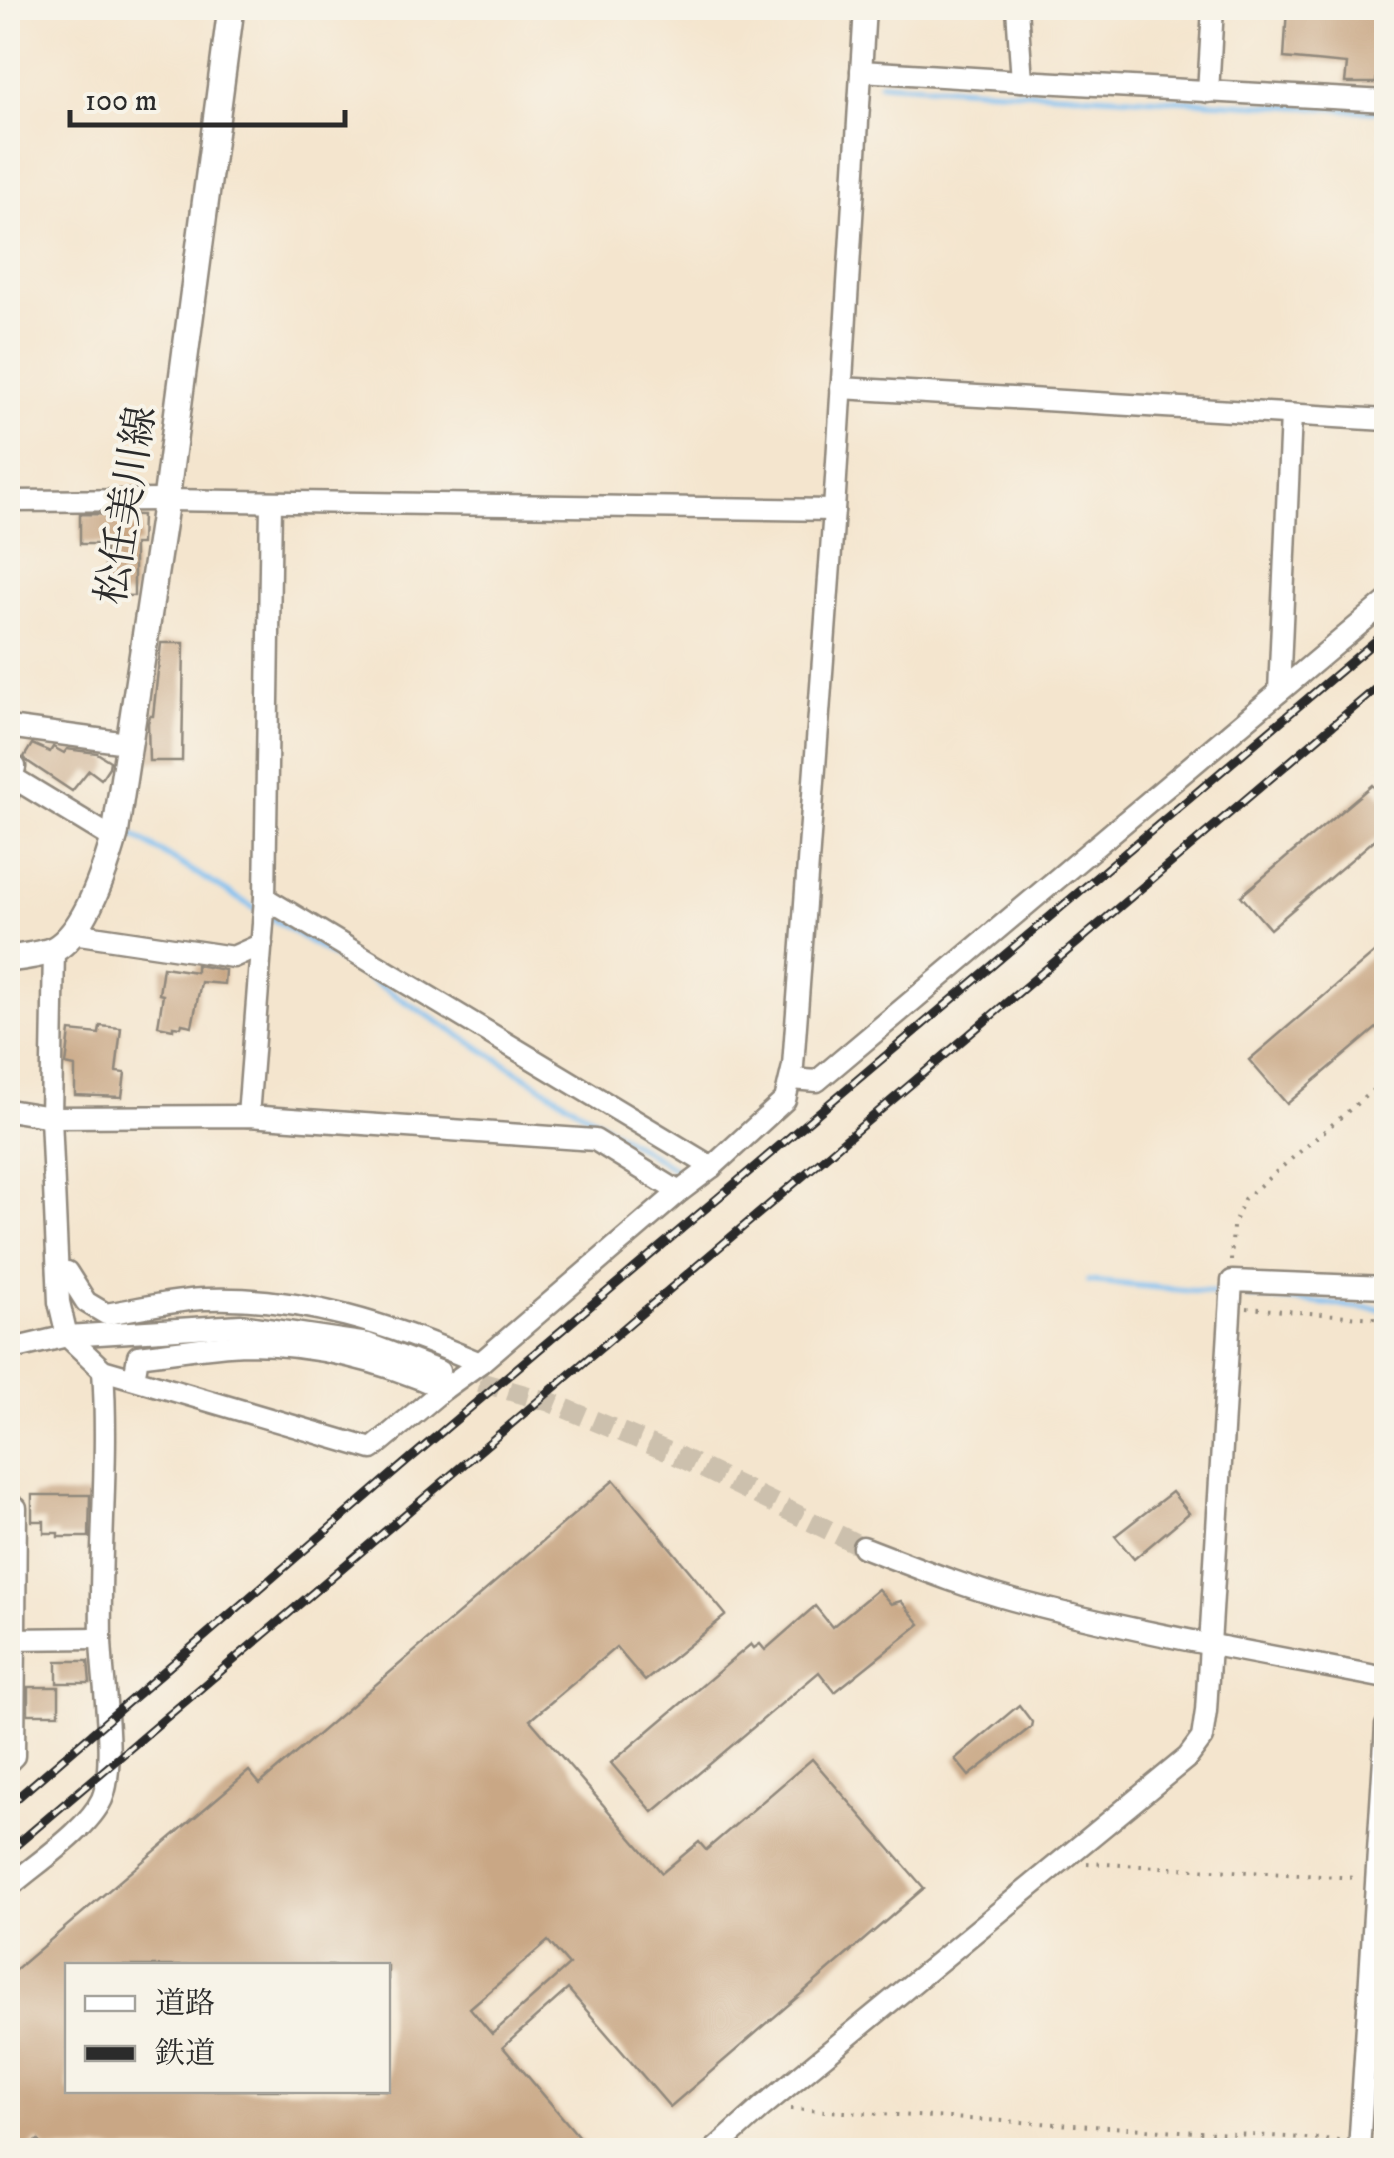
<svg xmlns="http://www.w3.org/2000/svg" width="1394" height="2158" viewBox="0 0 1394 2158" font-family="'IM FELL DW Pica','Noto Serif JP',serif">
  <style>
    .lines { fill: none; stroke-linecap: round; stroke-linejoin: round }
    .stream { stroke: #7bbff2; stroke-width: 5 }
    .building { fill: #c9a785; fill-rule: evenodd }
    .minor-tunnel { stroke: #ccc0ad; stroke-width: 20; stroke-dasharray: 20 10; stroke-linecap: butt }
    .minor-casing { stroke: #90887c; stroke-width: 25 }
    .major-casing { stroke: #90887c; stroke-width: 30 }
    .path { stroke: #90887c; stroke-width: 4; stroke-dasharray: 2.5 8; stroke-linecap: butt }
    .minor { stroke: #fff; stroke-width: 20 }
    .major { stroke: #fff; stroke-width: 25 }
    .rail-casing { stroke: #2b2b2b; stroke-width: 9 }
    .rail { stroke: #f7f3e8; stroke-width: 5; stroke-dasharray: 15; stroke-linecap: butt }
    .labels { text-anchor: middle; stroke-width: 8; stroke-linejoin: round; paint-order: stroke }
    .street-label { font-size: 40px; fill: #2b2b2b; stroke: #f7f3e8 }
  </style>
  <rect width="100%" height="100%" fill="#f7f3e8"/>
  <filter id="ink" filterUnits="userSpaceOnUse"><feTurbulence type="fractalNoise" baseFrequency=".01" numOctaves="2"/><feDisplacementMap in="SourceGraphic" scale="20" xChannelSelector="R" yChannelSelector="G"/><feConvolveMatrix kernelMatrix="1 2 1 2 8 2 1 2 1" color-interpolation-filters="sRGB"/></filter>
  <filter id="wash" filterUnits="userSpaceOnUse"><feTurbulence type="fractalNoise" baseFrequency=".0048" numOctaves="4" result="noise"/><feDisplacementMap in="SourceGraphic" scale="40" xChannelSelector="R" yChannelSelector="G"/><feGaussianBlur stdDeviation="2.25" result="paint"/><feColorMatrix in="noise" values="0 0 0 0 0 0 0 0 0 0 0 0 0 0 0 0 0 1.4 0 .05"/><feComposite in="paint" operator="in"/></filter>
  <g filter="url(#wash)">
    <rect width="100%" height="100%" fill="#f4e5ce"/>
    <g class="lines">
      <g class="stream">
        <path d="M 880,83 L 1386,112"/>
        <path d="M 65,798 L 109,821"/>
        <path d="M 123,829 L 259,911"/>
        <path d="M 268,916 L 686,1176"/>
        <path d="M 1088,1281 L 1215,1293"/>
        <path d="M 1248,1296 L 1386,1310"/>
        <path d="M 1384,1931 L 1386,1888"/>
        <path d="M 1371,2150 L 1382,1961"/>
      </g>
    </g>
    <g id="blocks">
      <g class="building">
        <path d="M 1287,8 L 1386,8 L 1386,28 L 1380,28 L 1376,83 L 1345,83 L 1347,64 L 1284,58 Z"/>
        <path d="M 80,514 L 142,515 L 141,544 L 134,544 L 134,596 L 105,595 L 105,544 L 80,544 Z"/>
        <path d="M 161,643 L 184,643 L 182,761 L 149,761 L 148,723 L 150,716 L 153,716 Z"/>
        <path d="M 32,744 L 50,752 L 53,747 L 64,753 L 67,749 L 97,753 L 110,761 L 109,767 L 101,779 L 89,770 L 72,791 L 27,761 L 24,757 Z"/>
        <path d="M 1372,785 L 1386,801 L 1386,830 L 1270,929 L 1241,896 Z"/>
        <path d="M 1375,952 L 1386,965 L 1386,1020 L 1287,1104 L 1249,1060 Z"/>
        <path d="M 196,965 L 225,970 L 224,984 L 201,982 L 192,1026 L 182,1024 L 181,1027 L 173,1026 L 173,1029 L 158,1026 L 163,995 L 159,994 L 163,967 L 196,972 Z"/>
        <path d="M 100,1026 L 121,1028 L 116,1072 L 125,1073 L 122,1097 L 75,1095 L 75,1067 L 66,1065 L 70,1031 L 99,1034 Z"/>
        <path d="M 614,1480 L 726,1615 L 645,1681 L 616,1647 L 530,1720 L 662,1873 L 699,1842 L 706,1850 L 812,1759 L 924,1888 L 670,2107 L 568,1989 L 503,2047 L 590,2150 L 47,2150 L 38,2140 L 26,2150 L 8,2150 L 8,1976 L 249,1771 L 260,1784 ZM 548,1941 L 569,1965 L 492,2034 L 470,2008 ZM 68,1966 L 388,1966 L 388,2090 L 68,2090 Z"/>
        <path d="M 1172,1492 L 1189,1513 L 1134,1559 L 1115,1536 Z"/>
        <path d="M 32,1495 L 90,1495 L 89,1537 L 58,1537 L 58,1533 L 44,1533 L 44,1521 L 32,1521 Z"/>
        <path d="M 878,1589 L 891,1604 L 901,1601 L 920,1624 L 835,1692 L 819,1672 L 653,1812 L 611,1763 L 751,1644 L 754,1648 L 760,1644 L 765,1650 L 815,1606 L 832,1627 Z"/>
        <path d="M 57,1661 L 88,1661 L 90,1683 L 57,1683 Z"/>
        <rect x="28" y="1687" width="31" height="27"/>
        <path d="M 1019,1705 L 1032,1722 L 1031,1727 L 969,1776 L 955,1759 Z"/>
      </g>
    </g>
  </g>
  <g filter="url(#ink)">
    <use href="#blocks" fill-opacity="0" stroke="#90887c" stroke-width="2.5"/>
    <g class="lines">
      <path class="minor-tunnel" d="M 451,1374 L 550,1402 L 676,1455 L 863,1547"/>
      <g class="minor-casing">
        <g id="minor">
          <path d="M 1017,8 L 1022,81 L 1386,101"/>
          <path d="M 861,71 L 1022,81"/>
          <path d="M 1208,92 L 1213,8"/>
          <path d="M 841,388 L 1386,420"/>
          <path d="M 8,501 L 166,500 L 834,510"/>
          <path d="M 271,502 L 265,898 L 712,1167"/>
          <path d="M 1279,692 L 1291,415"/>
          <path d="M 8,727 L 127,743"/>
          <path d="M 8,762 L 15,767 L 8,795"/>
          <path d="M 12,777 L 114,839"/>
          <path d="M 73,933 L 233,957 L 262,944"/>
          <path d="M 54,949 L 51,1117 L 59,1302 L 67,1336 L 103,1370 L 134,1379 L 372,1449 L 444,1389 C 383,1361 314,1344 247,1344 C 211,1345 174,1352 138,1356 L 134,1379"/>
          <path d="M 791,1079 L 817,1081 L 1386,602"/>
          <path d="M 8,1110 L 51,1117 L 248,1116 L 595,1140 L 679,1192"/>
          <path d="M 248,1116 L 265,898"/>
          <path d="M 58,1272 L 67,1272 L 86,1302 L 106,1314 C 138,1309 172,1300 205,1299 C 300,1295 394,1326 480,1363"/>
          <path d="M 8,1350 L 67,1336 L 241,1325 L 368,1344 L 439,1371"/>
          <path d="M 444,1389 L 480,1363 L 679,1192 L 712,1167 L 785,1100 L 793,1066 L 834,510 L 865,8"/>
          <path d="M 8,1504 L 16,1508 L 14,1756 L 8,1762"/>
          <path d="M 863,1547 C 913,1566 962,1586 1013,1600 C 1136,1633 1262,1654 1386,1678"/>
          <path d="M 8,1639 L 101,1638"/>
          <path d="M 8,1888 C 35,1864 87,1831 102,1799 C 117,1763 102,1681 101,1639 C 99,1549 109,1459 103,1370"/>
          <path d="M 714,2150 L 762,2107 L 1188,1757 L 1202,1738 L 1206,1711 L 1232,1281 L 1386,1287"/>
          <path d="M 1359,2150 L 1386,1726"/>
        </g>
      </g>
      <g class="major-casing">
        <path id="major" d="M 8,959 C 21,957 43,955 55,949 C 86,931 106,867 115,835 L 166,500 L 231,8"/>
      </g>
      <g class="path">
        <path d="M 1231,1261 L 1233,1227 L 1244,1199 L 1386,1079"/>
        <path d="M 1247,1308 L 1386,1319"/>
        <path d="M 1087,1863 L 1357,1878"/>
        <path d="M 791,2109 L 1340,2140"/>
      </g>
      <use href="#minor" class="minor"/>
      <use href="#major" class="major"/>
      <g class="rail-casing">
        <g id="rail">
          <path d="M 8,1806 L 412,1457 L 1386,632"/>
          <path d="M 8,1852 L 1386,680"/>
        </g>
      </g>
      <use href="#rail" class="rail"/>
    </g>
  </g>
  <g class="labels">
    <g class="street-label">
      <text transform="translate(125 505) rotate(-81)" y="14">松任美川線</text>
    </g>
  </g>
  <rect width="1394" height="2158" fill="none" stroke="#f7f3e8" stroke-width="40"/>
  <rect x="65" y="1963" width="325" height="130" fill="#f7f3e8" stroke="#a5a39c" stroke-width="2.5"/>
  <rect x="85" y="1996" width="50" height="15" fill="#ffffff" stroke="#a5a39c" stroke-width="2.5"/>
  <text x="155" y="2013" font-size="30" fill="#2b2b2b">道路</text>
  <rect x="85" y="2046" width="50" height="15" fill="#2b2b2b" stroke="#a5a39c" stroke-width="2.5"/>
  <text x="155" y="2063" font-size="30" fill="#2b2b2b">鉄道</text>
  <path d="M70 110v15h275v-15" fill="none" stroke="#2b2b2b" stroke-width="5"/>
  <text x="85" y="110" font-size="30" fill="#2b2b2b" stroke="#f7f3e8" stroke-width="8" paint-order="stroke">100 m</text>
</svg>
